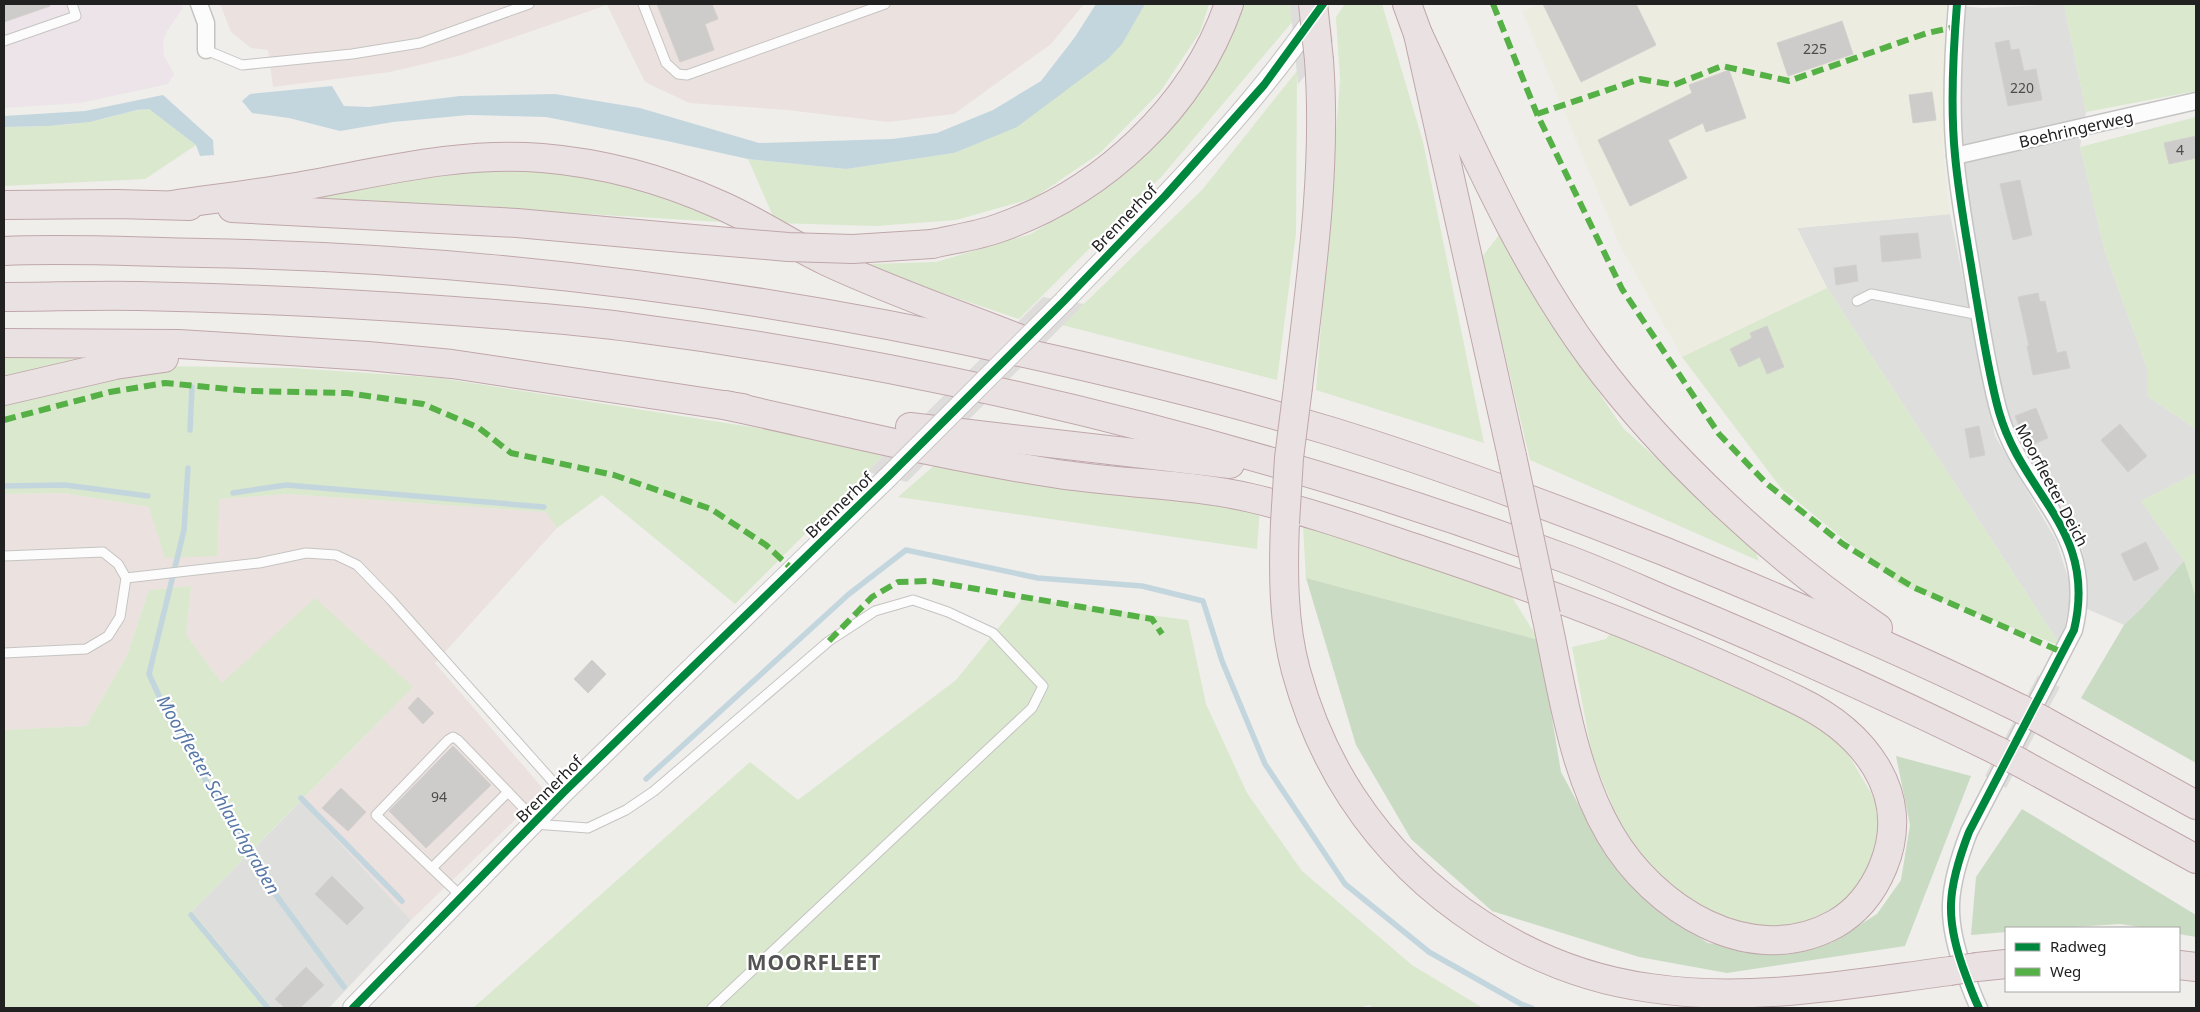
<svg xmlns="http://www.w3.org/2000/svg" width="2200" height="1012" viewBox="0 0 2200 1012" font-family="'Noto Sans',sans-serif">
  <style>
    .residential { fill: #dededc }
    .commercial { fill: #ebe1de }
    .industrial { fill: #ece4e8 }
    .farmland { fill: #ecede0 }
    .grass { fill: #dae8ce }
    .forest { fill: #cadbc3 }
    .water { fill: #c3d6de }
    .pier { fill: #dedddc }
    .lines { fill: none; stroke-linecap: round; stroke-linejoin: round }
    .stream { stroke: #c3d6de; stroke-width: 5.5 }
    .building { fill: #ceccca; stroke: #d2d0cd }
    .service-casing { stroke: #c5c4c3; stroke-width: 11 }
    .minor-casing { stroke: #c5c4c3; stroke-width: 19 }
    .tertiary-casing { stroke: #c5c4c3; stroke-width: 22 }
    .motorway-casing { stroke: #c0a6ab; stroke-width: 30 }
    .service { stroke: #fdfcfc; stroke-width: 9 }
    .minor { stroke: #fdfcfc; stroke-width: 16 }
    .tertiary { stroke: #fdfcfc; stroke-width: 20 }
    .motorway { stroke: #eae2e2; stroke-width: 28 }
    .tertiary-bridge-casing { stroke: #c5c4c3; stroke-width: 22; stroke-linecap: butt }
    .motorway-bridge-casing { stroke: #c0a6ab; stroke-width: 30; stroke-linecap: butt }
    .tertiary-bridge { stroke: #fdfcfc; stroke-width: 20 }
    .motorway-bridge { stroke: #eae2e2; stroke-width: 28 }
    .quiet { stroke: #55b145; stroke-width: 6; stroke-dasharray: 12 6; stroke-linecap: butt }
    .cycleway-casing { stroke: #fff; stroke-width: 11 }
    .cycleway { stroke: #00873e; stroke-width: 8 }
    .labels { text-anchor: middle; stroke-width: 4.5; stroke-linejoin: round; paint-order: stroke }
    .number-label { font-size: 14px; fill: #4c4c4b }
    .street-label { font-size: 16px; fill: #212121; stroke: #fff }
    .water-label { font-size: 18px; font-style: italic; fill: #5878a7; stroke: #fff }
    .district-label { font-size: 21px; font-weight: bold; letter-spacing: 1px; fill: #545454; stroke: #fff }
  </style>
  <rect width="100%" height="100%" fill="#efeeeb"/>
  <g class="residential">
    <path d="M 2064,4 L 2086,112 L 2080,147 L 2105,252 L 2147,368 L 2147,396 L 2196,429 L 2196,473 L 2141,501 L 2184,561 L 2142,608 L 2124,625 L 2085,608 L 2086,569 L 2078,529 L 2018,444 L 2006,410 L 1978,271 L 1960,130 L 1963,6 L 1981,8 Z"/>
    <path d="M 1950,214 L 1995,436 L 2056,540 L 2072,590 L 2061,646 L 1827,288 L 1797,228 Z"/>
    <path d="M 301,801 L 411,920 L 329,1008 L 272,1008 L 192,911 Z"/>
  </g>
  <g class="commercial">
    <path d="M 220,4 L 1084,4 L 1051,44 L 954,114 L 888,122 L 787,110 L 689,103 L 645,82 L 607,5 L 462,55 L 390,72 L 273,87 L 268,50 L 251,48 L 231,32 Z"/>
    <path d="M 64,493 L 149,507 L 217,556 L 218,499 L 287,494 L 547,512 L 557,528 L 435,663 L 545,791 L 411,920 L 301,801 L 413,687 L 222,683 L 186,635 L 191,586 L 149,590 L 127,656 L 86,726 L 4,730 L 4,494 Z"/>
  </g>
  <path class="industrial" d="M 4,4 L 181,4 L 183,8 L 167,31 L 163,41 L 164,56 L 174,74 L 168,84 L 80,103 L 4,108 Z"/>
  <path class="farmland" d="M 1540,4 L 1544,4 L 1560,37 L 1638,4 L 1952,4 L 1943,149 L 1950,214 L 1797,228 L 1827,288 L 1682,357 L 1620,246 L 1522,11 Z"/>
  <g class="grass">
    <path d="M 1145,4 L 1209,4 L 1200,32 L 1160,92 L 1100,153 L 1034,198 L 956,220 L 876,226 L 776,223 L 748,159 L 846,169 L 954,153 Z"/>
    <path d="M 1243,4 L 1290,4 L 1293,21 L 1162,176 L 1019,319 L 880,272 L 869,264 L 936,262 L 1031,234 L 1088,199 L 1172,123 L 1230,41 Z"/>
    <path d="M 1345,4 L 1382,4 L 1423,142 L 1484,443 L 1316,390 L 1340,79 L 1336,17 Z"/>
    <path d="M 2064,4 L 2196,4 L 2196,91 L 2086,112 Z"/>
    <path d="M 1297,71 L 1296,233 L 1277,380 L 1062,325 L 1202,190 Z"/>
    <path d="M 149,109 L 196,145 L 145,179 L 4,186 L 4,127 C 32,127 60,126 89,122 C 109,119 128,110 149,109 Z"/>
    <path d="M 2196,117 L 2196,429 L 2147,396 L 2147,368 L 2105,252 L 2080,147 Z"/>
    <path d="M 479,168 C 542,171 609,173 669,196 C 687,203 704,213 721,222 L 320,198 L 322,191 Z"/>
    <path d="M 1499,235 L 1569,349 L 1623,428 L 1754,547 L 1759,561 L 1530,460 L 1482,257 Z"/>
    <path d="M 1827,288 L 2061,646 L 1900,585 L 1781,488 L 1682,357 Z"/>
    <path d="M 103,352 L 4,379 L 4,355 Z"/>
    <path d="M 168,366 L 293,368 L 440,378 L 890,449 L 735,604 L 602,495 L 557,528 L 546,512 L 287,494 L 219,499 L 217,556 L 165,558 L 149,507 L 64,493 L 4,494 L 4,401 Z"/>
    <path d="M 937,463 L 1260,508 L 1257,549 L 898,497 Z"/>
    <path d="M 2196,473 L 2196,708 L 2124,625 L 2142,608 L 2184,561 L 2141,501 Z"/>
    <path d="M 1303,526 L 1508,591 L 1539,640 L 1306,578 Z"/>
    <path d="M 191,586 L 186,635 L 222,683 L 315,598 L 413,687 L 192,911 L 272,1008 L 4,1008 L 4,730 L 86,726 L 127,656 L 149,590 Z"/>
    <path d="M 1023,598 L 1188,620 L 1206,704 L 1247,793 L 1302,871 L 1412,965 L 1483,1008 L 1372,1008 L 1370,1005 L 1358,1008 L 473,1008 L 750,762 L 798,800 L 956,680 Z"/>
    <path d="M 1612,631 L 1759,692 L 1841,742 L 1878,805 L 1881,845 L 1852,900 L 1795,926 L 1744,926 L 1705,910 L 1670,888 L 1627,842 L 1592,755 L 1572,647 L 1606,639 Z"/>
  </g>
  <g class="forest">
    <path d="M 2184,561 L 2196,598 L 2196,763 L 2081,698 L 2124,625 L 2142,608 Z"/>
    <path d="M 1306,578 L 1539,640 L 1561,772 L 1602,848 L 1662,914 L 1708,943 L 1777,954 L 1831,943 L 1877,914 L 1901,880 L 1910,825 L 1896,756 L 1971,776 L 1905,946 L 1727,973 L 1639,957 L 1492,911 L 1411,839 L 1356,745 Z"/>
    <path d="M 2022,809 L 2196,915 L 2196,937 L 2179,934 L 2179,928 L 2147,928 L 2120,924 L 2058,928 L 2006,928 L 2006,932 L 1971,935 L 1976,877 Z"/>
  </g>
  <g class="water">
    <path d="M 1096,4 L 1145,4 L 1122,44 L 1108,59 L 1017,127 L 954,153 L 846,169 L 748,159 L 667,141 L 546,117 L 469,115 L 393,122 L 340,131 L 289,118 L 252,113 L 242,101 L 250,94 L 332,86 L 344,106 L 369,107 L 460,96 L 555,94 L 640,108 L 759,143 L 892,139 L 937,133 L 993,110 L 1041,81 L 1075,37 Z"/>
    <path d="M 163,95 L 213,140 L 214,155 L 200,156 L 196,145 L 149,109 L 137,110 L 90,122 L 49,126 L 4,127 L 4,116 L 85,111 Z"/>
  </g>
  <g class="pier">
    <path d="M 1290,4 L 1328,4 L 1333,42 L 1298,84 Z"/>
    <path d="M 1043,297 L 1084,304 L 907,482 L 867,472 Z"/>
    <path d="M 2038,675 L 2060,687 L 2006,788 L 1985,776 Z"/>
  </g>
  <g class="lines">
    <g class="stream">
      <path d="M 190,430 L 192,387"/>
      <path d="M 188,468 L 184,530 L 149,674 L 171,722 L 267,883 L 344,987"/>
      <path d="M 4,486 L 65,485 L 148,496"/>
      <path d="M 233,493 L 286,485 L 544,507"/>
      <path d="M 646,779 L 849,594 L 906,550 L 1038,578 L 1142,586 L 1203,601 L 1222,661 L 1265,764 L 1345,884 L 1429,952 L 1521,1004 L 1532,1008"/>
      <path d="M 301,798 L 402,901"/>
      <path d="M 191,915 L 268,1008"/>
    </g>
  </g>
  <g class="building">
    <path d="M 4,4 L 50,4 L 50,6 L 4,22 Z"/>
    <path d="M 657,4 L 712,4 L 718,19 L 705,24 L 714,50 L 680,62 Z"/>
    <path d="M 1543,4 L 1636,4 L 1656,45 L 1581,82 Z"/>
    <path d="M 1842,21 L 1853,54 L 1788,76 L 1777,43 Z"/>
    <path d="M 2009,40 L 2011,50 L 2019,49 L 2024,71 L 2036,69 L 2042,100 L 2008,106 L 1995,43 Z"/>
    <path d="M 1729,70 L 1746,118 L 1706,132 L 1703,123 L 1668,140 L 1687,178 L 1630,206 L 1598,140 L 1692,93 L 1689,85 Z"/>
    <path d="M 1932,92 L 1936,120 L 1913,123 L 1909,95 Z"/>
    <path d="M 2196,136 L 2196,158 L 2169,164 L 2164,143 Z"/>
    <path d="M 2020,180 L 2032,235 L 2013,240 L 2000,184 Z"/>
    <path d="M 1918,233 L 1921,258 L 1882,262 L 1880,236 Z"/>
    <path d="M 1856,265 L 1858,281 L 1836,285 L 1834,268 Z"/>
    <path d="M 2038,293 L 2040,302 L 2045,301 L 2057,353 L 2066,351 L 2070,368 L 2033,375 L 2027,346 L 2029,346 L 2018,297 Z"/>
    <path d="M 1767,326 L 1784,367 L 1767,374 L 1760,357 L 1739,367 L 1730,349 L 1752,338 L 1750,333 Z"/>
    <path d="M 2036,408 L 2048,438 L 2027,447 L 2015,416 Z"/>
    <path d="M 2120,424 L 2147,456 L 2128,472 L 2101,440 Z"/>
    <path d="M 1979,426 L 1985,455 L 1970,458 L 1965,429 Z"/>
    <path d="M 2146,542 L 2159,569 L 2134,581 L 2121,554 Z"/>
    <path d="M 592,660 L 606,674 L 588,693 L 574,679 Z"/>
    <path d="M 418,697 L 434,713 L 423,724 L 408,708 Z"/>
    <path d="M 453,746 L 491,785 L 426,848 L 389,811 Z"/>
    <path d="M 341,788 L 366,812 L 348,831 L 322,808 Z"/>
    <path d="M 332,876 L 364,908 L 347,925 L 315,894 Z"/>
    <path d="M 306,967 L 324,985 L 300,1008 L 285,1008 L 275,999 Z"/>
  </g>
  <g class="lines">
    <g class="service-casing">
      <g id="service">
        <path d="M 643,4 L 666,63 L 678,74 L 687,75 L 885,4"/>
        <path d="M 4,41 L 76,16 L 72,4"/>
        <path d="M 206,50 L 242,65 L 352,54 L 420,43 L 529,4"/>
        <path d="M 1857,301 L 1871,294 L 1980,315"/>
        <path d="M 4,556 L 103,552 L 118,564 L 126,578 L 120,617 L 108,636 L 86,649 L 4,653"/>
        <path d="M 126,578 L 259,563 L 306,553 L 336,555 L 357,565 L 391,600 L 563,793"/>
        <path d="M 534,824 L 588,828 L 626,810 L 654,791 L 829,641 L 875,611 L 913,600 L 948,612 L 993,633 L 1043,686 L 1032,708 L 712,1008"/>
        <path d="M 432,868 L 508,792"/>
        <path d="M 462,897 L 376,815 L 448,740 L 453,737 L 458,740 L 536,821"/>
      </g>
    </g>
    <g class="minor-casing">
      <g id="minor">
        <path d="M 199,4 L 206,23 L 206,50"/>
        <path d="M 1957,4 C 1953,53 1950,105 1955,155 C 1959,200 1968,245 1975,290 C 1982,330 1988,372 1999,412 C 2023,496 2098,530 2074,630 L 1969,832 C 1947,889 1944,919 1966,976 C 1970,987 1974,998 1979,1008"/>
        <path d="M 1955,156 L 2196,101"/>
      </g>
    </g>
    <g class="tertiary-casing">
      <g id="tertiary">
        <path d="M 1064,301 C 1152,209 1246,118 1318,12"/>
        <path d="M 353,1008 L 563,793 L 888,477"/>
      </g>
    </g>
    <g class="motorway-casing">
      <g id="motorway">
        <path d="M 1407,4 L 1418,34 L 1512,456"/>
        <path d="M 1418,34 C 1470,143 1520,261 1592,358 C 1667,459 1774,557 1878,628"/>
        <path d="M 4,205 L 117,204 L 189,206"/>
        <path d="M 172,205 C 213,199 255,194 296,187 C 377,173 459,151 542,158 C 603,163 662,179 718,204 C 756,220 790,244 828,262 C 890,291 954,313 1018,338"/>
        <path d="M 232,208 L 517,223 L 682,238"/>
        <path d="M 932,244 C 954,239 977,236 999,228 C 1102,192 1193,108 1229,4"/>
        <path d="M 4,251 C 70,248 137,252 203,253 C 477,258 747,292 1015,351 C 1121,374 1226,400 1330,431 C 1444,466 1555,508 1666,552 C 1786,601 1905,652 2021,709"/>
        <path d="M 4,297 C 49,297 94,295 139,296 C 239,298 339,303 440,310 C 505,315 571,319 636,328 C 952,369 1263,448 1561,557 C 1597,570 1632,586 1667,601 C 1779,647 1889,698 1998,751"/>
        <path d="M 4,343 L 179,344 L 368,356 L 452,364 L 743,408"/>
        <path d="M 1298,387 C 1311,278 1327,169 1319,60"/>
        <path d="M 4,391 L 115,365 L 164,358"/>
        <path d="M 725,405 C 834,429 942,456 1052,473 C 1118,484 1186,483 1251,498 C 1307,511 1361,530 1415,548 C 1545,591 1674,640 1797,700 C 1862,731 1914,792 1883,867 C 1873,891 1858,911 1835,924 C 1750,971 1653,908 1610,834 C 1572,769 1562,688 1546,615"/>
        <path d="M 910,427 L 1230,464"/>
        <path d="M 1285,523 C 1283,572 1283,623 1296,671 C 1308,715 1327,759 1352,797 C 1418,898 1531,972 1650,988 C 1750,1003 1850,984 1950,971"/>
        <path d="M 2042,720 L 2196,805"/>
        <path d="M 2019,762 L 2196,859"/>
        <path d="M 2179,965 L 2196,967"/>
        <path d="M 1977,967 L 2006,964"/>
      </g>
    </g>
    <use href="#service" class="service"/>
    <use href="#minor" class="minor"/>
    <use href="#tertiary" class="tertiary"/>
    <use href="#motorway" class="motorway"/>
    <g class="tertiary-bridge-casing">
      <path id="tertiary-bridge" d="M 888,477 L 1064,301"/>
    </g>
    <g class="motorway-bridge-casing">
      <g id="motorway-bridge">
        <path d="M 1313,4 L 1319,60"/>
        <path d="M 682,238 L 788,247 L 853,249 L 932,244"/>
        <path d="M 1512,456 L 1546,615"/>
        <path d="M 1285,523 L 1289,458 L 1298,387"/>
        <path d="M 2021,709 L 2042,720"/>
        <path d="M 1998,751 L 2019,762"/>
        <path d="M 1950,971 L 1977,967"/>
      </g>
    </g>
    <use href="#tertiary-bridge" class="tertiary-bridge"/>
    <use href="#motorway-bridge" class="motorway-bridge"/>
    <g class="quiet">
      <path d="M 1493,4 L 1537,114 L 1622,289 L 1719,434 L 1767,484 L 1843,544 L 1913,587 L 2064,653"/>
      <path d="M 1537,114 L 1640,79 L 1674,85 L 1722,66 L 1789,81 L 1927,33 L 1955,27"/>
      <path d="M 4,420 L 110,392 L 165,383 L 250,391 L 347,393 L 423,404 L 479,428 L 511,453 L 614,475 L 711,509 L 766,545 L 792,569"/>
      <path d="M 829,641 L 872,597 L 898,582 L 930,581 L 1152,619 L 1162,634"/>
    </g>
    <g class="cycleway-casing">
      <g id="cycleway">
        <path d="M 1957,4 C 1953,53 1950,105 1955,155 C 1959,200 1968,245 1975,290 C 1982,330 1988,372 1999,412 C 2023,496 2098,530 2074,630 L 1969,832 C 1947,889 1944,919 1966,976 C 1970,987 1974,998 1979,1008"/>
        <path d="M 353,1008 L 563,793 L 888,477 L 1064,301 L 1165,196 L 1264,85 L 1323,4"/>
      </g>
    </g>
    <use href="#cycleway" class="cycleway"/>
  </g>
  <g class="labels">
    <g class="number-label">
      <text x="1815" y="54">225</text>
      <text x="2022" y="93">220</text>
      <text x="2180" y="155">4</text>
      <text x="439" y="802">94</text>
    </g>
    <g class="street-label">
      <text transform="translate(2076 129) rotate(-13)" y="6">Boehringerweg</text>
      <text transform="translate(1124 218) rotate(-46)" y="6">Brennerhof</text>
      <text transform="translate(2052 485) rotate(62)" y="6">Moorfleeter Deich</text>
      <text transform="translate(839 505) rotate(-44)" y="6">Brennerhof</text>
      <text transform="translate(549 789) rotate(-45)" y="6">Brennerhof</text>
    </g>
    <g class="water-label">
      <text transform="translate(218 795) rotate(60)" y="6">Moorfleeter Schlauchgraben</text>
    </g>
    <g class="district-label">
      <text x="814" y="970">MOORFLEET</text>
    </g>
  </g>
  <rect width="2200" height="1012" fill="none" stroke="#212121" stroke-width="10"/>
  <rect x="2005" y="927" width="175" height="65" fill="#ffffff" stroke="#a6a6a6"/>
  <rect x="2015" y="943" width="25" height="8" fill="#00873e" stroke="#a6a6a6"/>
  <text x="2050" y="952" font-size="15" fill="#212121">Radweg</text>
  <rect x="2015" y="968" width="25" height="8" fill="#55b145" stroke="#a6a6a6"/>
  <text x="2050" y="977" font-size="15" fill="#212121">Weg</text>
</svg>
